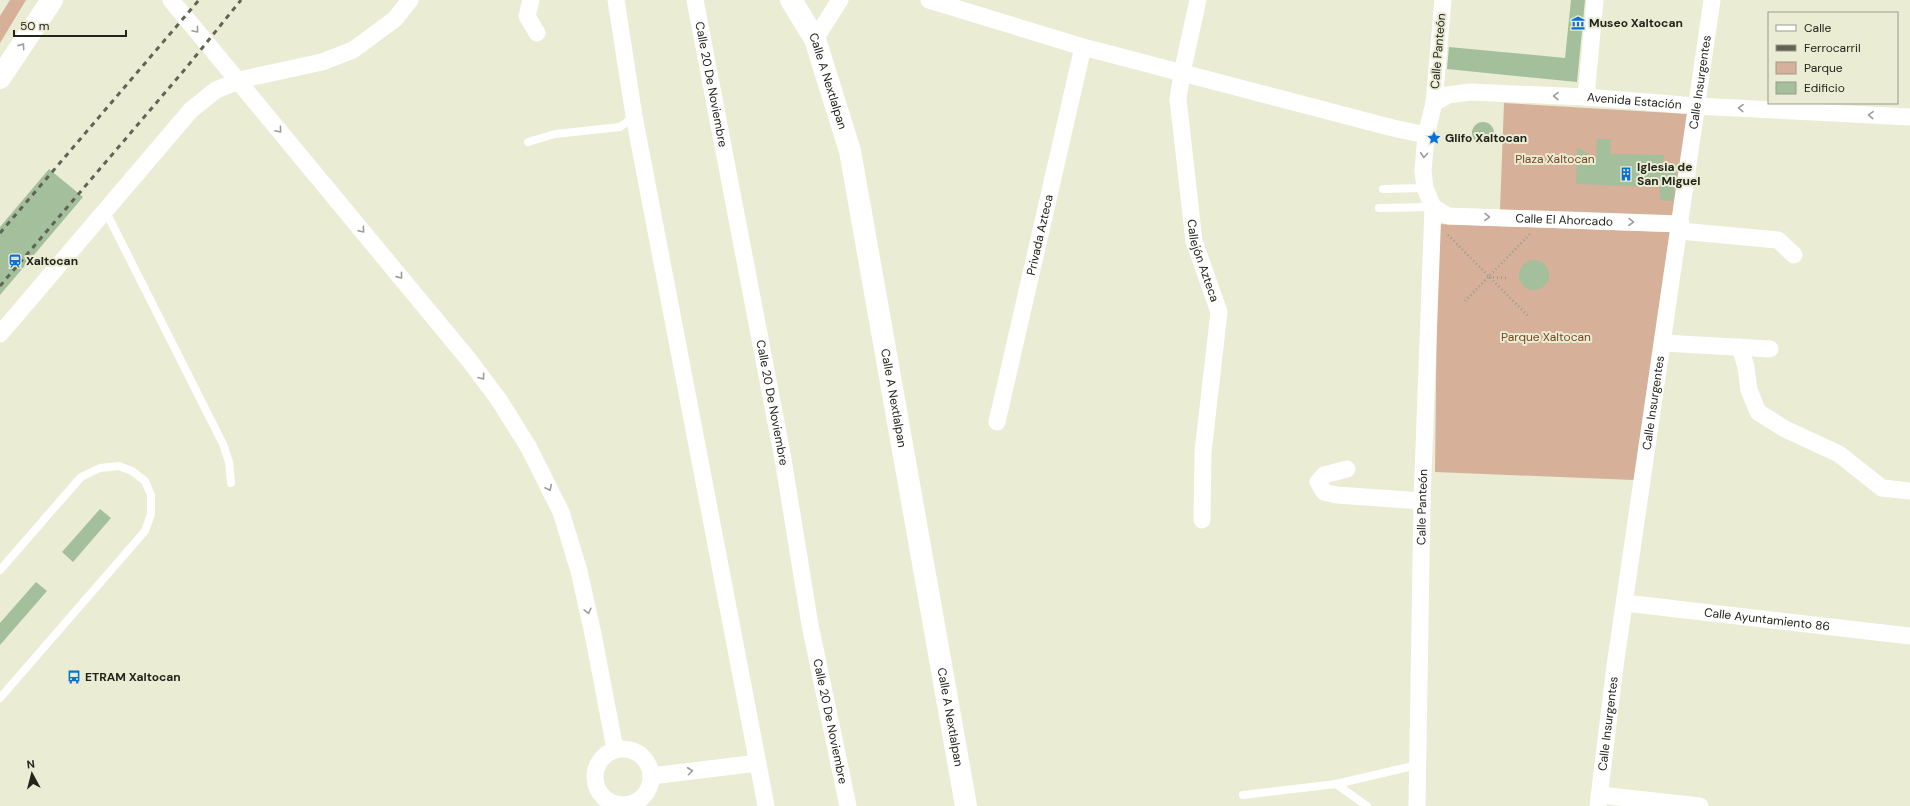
<svg xmlns="http://www.w3.org/2000/svg" width="1910" height="806" viewBox="0 0 1910 806" font-family="'DM Sans',sans-serif">
  <style>
    .green { fill: #d6b099 }
    .building { fill: #a3bf9c }
    .lines { fill: none; stroke-linecap: round; stroke-linejoin: round }
    .path { stroke: #9b9c8a; stroke-width: 2.5; stroke-dasharray: 1 3; stroke-linecap: butt }
    .service { stroke: #fff; stroke-width: 8 }
    .minor { stroke: #fff; stroke-width: 17 }
    .secondary { stroke: #fff; stroke-width: 22 }
    .motorway { stroke: #fff; stroke-width: 22 }
    .rail { stroke: #616355; stroke-width: 3; stroke-dasharray: 5 5; stroke-linecap: butt }
    .oneway { stroke: #9c9c98 }
    .labels { text-anchor: middle; stroke-width: 4; stroke-linejoin: round; paint-order: stroke }
    .poi-label { font-size: 12px; font-weight: bold; fill: #23241b; stroke: #eaecd4; text-anchor: start }
    .street-label { font-size: 12px; fill: #23241b; stroke: #eaecd4 }
    .park-label { font-size: 12px; fill: #794521; stroke: #eaecd4 }
  </style>
  <rect width="100%" height="100%" fill="#eaecd4"/>
  <g class="green">
    <path d="M 10,0 L 26,0 L 0,43 L 0,16 Z"/>
    <path d="M 1504,103 L 1688,114 L 1675,216 L 1500,210 Z"/>
    <path d="M 1438,224 L 1671,232 L 1634,480 L 1435,472 Z"/>
  </g>
  <g class="building">
    <path d="M 1571,0 L 1585,0 L 1577,82 L 1447,69 L 1449,47 L 1565,58 Z"/>
    <circle cx="1483" cy="133" r="11"/>
    <path d="M 1597,139 L 1611,139 L 1610,154 L 1664,155 L 1663,164 L 1677,165 L 1673,201 L 1660,200 L 1660,187 L 1576,184 L 1577,147 L 1596,160 Z"/>
    <path d="M 49,169 L 83,197 L 0,295 L 0,227 Z"/>
    <circle cx="1534" cy="275" r="15"/>
    <path d="M 100,509 L 111,518 L 73,562 L 62,552 Z"/>
    <path d="M 36,582 L 47,591 L 0,645 L 0,623 Z"/>
  </g>
  <g class="lines">
    <g class="path">
      <path d="M 1448,235 L 1529,317"/>
      <path d="M 1489,277 L 1509,278"/>
      <path d="M 1465,301 L 1530,234"/>
    </g>
    <g class="service">
      <path d="M 528,142 L 555,134 L 620,127 L 634,117"/>
      <path d="M 1383,189 L 1425,188"/>
      <path d="M 1379,208 L 1433,207"/>
      <path d="M 105,210 L 223,444 L 229,462 L 231,483"/>
      <path d="M 0,570 L 81,477 L 100,468 L 119,466 L 132,471 L 145,481 L 151,495 L 151,514 L 145,531 L 0,698"/>
      <path d="M 1336,784 L 1367,806"/>
      <path d="M 1243,795 L 1336,784 L 1417,765"/>
    </g>
    <g class="minor">
      <path d="M 171,0 L 469,360 L 499,400 L 529,448 L 561,512 L 579,571 L 593,634 L 615,749"/>
      <path d="M 531,0 L 527,16 L 537,33"/>
      <path d="M 616,0 L 634,116 L 766,806"/>
      <path id="s1" d="M 695,0 L 783,459 L 810,625 L 848,806"/>
      <path d="M 929,0 L 1083,47 L 1393,128 L 1426,135"/>
      <path id="s2" d="M 1198,0 L 1182,73 L 1178,99 L 1194,241 L 1219,312 L 1203,452 L 1202,520"/>
      <path id="s3" d="M 1443,0 L 1434,103 L 1426,135 L 1423,171 L 1425,188 L 1433,207 L 1448,216 L 1681,224"/>
      <path d="M 815,39 L 840,0"/>
      <path d="M 1586,97 L 1595,0"/>
      <path id="s4" d="M 1434,103 L 1448,95 L 1470,92 L 1586,97 L 1696,106 L 1910,117"/>
      <path d="M 1680,231 L 1778,240 L 1794,255"/>
      <path d="M 0,334 L 191,110 L 216,90 L 244,79 L 322,62 L 353,50 L 395,19 L 410,0"/>
      <path d="M 1663,343 L 1770,349"/>
      <path d="M 1740,347 L 1746,367 L 1749,390 L 1758,412 L 1785,429 L 1839,454 L 1882,488 L 1910,491"/>
      <path id="s5" d="M 997,422 L 1083,47"/>
      <path d="M 1347,469 L 1324,475 L 1318,482 L 1324,492 L 1337,495 L 1422,501"/>
      <path id="s6" d="M 1625,603 L 1910,636"/>
      <circle cx="623" cy="777" r="28"/>
      <path d="M 651,776 L 758,763"/>
      <path d="M 1600,795 L 1700,806"/>
      <path id="s7" d="M 1417,806 L 1422,501 L 1433,207"/>
      <path id="s8" d="M 1598,806 L 1615,666 L 1712,0"/>
    </g>
    <path class="secondary" id="s9" d="M 791,0 L 815,39 L 850,151 L 966,806"/>
    <path class="motorway" d="M 0,78 L 52,0"/>
    <g class="rail">
      <path d="M 0,233 L 199,0"/>
      <path d="M 0,286 L 186,68 L 241,0"/>
    </g>
  </g>
  <defs><path id="oneway-chevron" d="M-2-3.5L2.5 0L-2 3.5" fill="none" stroke-width="1.6" stroke-linecap="round" stroke-linejoin="round"/></defs>
  <g class="oneway">
    <use href="#oneway-chevron" transform="translate(196 30) rotate(50)"/>
    <use href="#oneway-chevron" transform="translate(22 46) rotate(-55)"/>
    <use href="#oneway-chevron" transform="translate(1556 96) rotate(-178)"/>
    <use href="#oneway-chevron" transform="translate(1741 108) rotate(-177)"/>
    <use href="#oneway-chevron" transform="translate(1871 115) rotate(-177)"/>
    <use href="#oneway-chevron" transform="translate(279 130) rotate(50)"/>
    <use href="#oneway-chevron" transform="translate(1424 155) rotate(94)"/>
    <use href="#oneway-chevron" transform="translate(1487 217) rotate(2)"/>
    <use href="#oneway-chevron" transform="translate(1631 222) rotate(2)"/>
    <use href="#oneway-chevron" transform="translate(362 230) rotate(50)"/>
    <use href="#oneway-chevron" transform="translate(400 276) rotate(51)"/>
    <use href="#oneway-chevron" transform="translate(482 377) rotate(53)"/>
    <use href="#oneway-chevron" transform="translate(549 488) rotate(63)"/>
    <use href="#oneway-chevron" transform="translate(588 611) rotate(77)"/>
    <use href="#oneway-chevron" transform="translate(690 771) rotate(-7)"/>
  </g>
  <defs>
    <g id="museum-bare" transform="scale(1.08)"><path d="M0-6L6-3V-2H-6V-3ZM-5-1h2V3h-2ZM-1-1h2V3h-2ZM3-1h2V3H3ZM-6 4H6V6H-6Z" fill="#0b70d8" stroke="#eaecd4" stroke-width="2.5" paint-order="stroke"/></g>
    <g id="sight-bare" transform="scale(1.08)"><path d="M0-6L1.8-2.2L6-1.7L2.9 1.2L3.7 5.4L0 3.3L-3.7 5.4L-2.9 1.2L-6-1.7L-1.8-2.2Z" fill="#0b70d8" stroke="#eaecd4" stroke-width="2.5" paint-order="stroke"/></g>
    <g id="building-bare" transform="scale(1.08)"><path d="M-4-6H4V6H1V3H-1V6H-4ZM-2.5-4.3h1.7v1.8h-1.7ZM.8-4.3h1.7v1.8H.8ZM-2.5-1h1.7V.8h-1.7ZM.8-1h1.7V.8H.8Z" fill="#0b70d8" stroke="#eaecd4" stroke-width="2.5" paint-order="stroke"/></g>
    <g id="station-bare" transform="scale(1.08)"><path d="M-3-6H3Q5-6 5-4V2Q5 4 3 4L4.5 6H3L1.5 4h-3L-3 6H-4.5L-3 4Q-5 4-5 2V-4Q-5-6-3-6ZM-3.5-4v3h7v-3ZM-3.5 1v1.5H-2V1ZM2 1v1.5H3.5V1Z" fill="#0b70d8" stroke="#eaecd4" stroke-width="2.5" paint-order="stroke"/></g>
    <g id="bus-bare" transform="scale(1.08)"><path d="M-5-6H5V4H4V6H2V4H-2V6H-4V4H-5ZM-3.5-4V0h7V-4ZM-3.5 1.2v1.5H-2V1.2ZM2 1.2v1.5H3.5V1.2Z" fill="#0b70d8" stroke="#eaecd4" stroke-width="2.5" paint-order="stroke"/></g>
  </defs>
  <g fill-rule="evenodd">
    <use href="#museum-bare" x="1578" y="23"/>
    <use href="#sight-bare" x="1434" y="138"/>
    <use href="#building-bare" x="1626" y="174"/>
    <use href="#station-bare" x="15" y="261"/>
    <use href="#bus-bare" x="74" y="677"/>
  </g>
  <g class="labels">
    <g class="poi-label">
      <text x="1589" y="27">Museo Xaltocan</text>
      <text x="1445" y="142">Glifo Xaltocan</text>
      <text x="1637" y="171">Iglesia de<tspan x="1637" dy="14">San Miguel</tspan></text>
      <text x="26" y="265">Xaltocan</text>
      <text x="85" y="681">ETRAM Xaltocan</text>
    </g>
    <g class="street-label">
      <text transform="translate(1438 51) rotate(-85)" y="4">Calle Panteón</text>
      <text dy="4" stroke="none"><textPath href="#s9" startOffset="90">Calle A Nextlalpan</textPath></text>
      <text dy="4" stroke="none"><textPath href="#s8" startOffset="731">Calle Insurgentes</textPath></text>
      <text dy="4" stroke="none"><textPath href="#s1" startOffset="86">Calle 20 De Noviembre</textPath></text>
      <text dy="4" stroke="none"><textPath href="#s4" startOffset="203">Avenida Estación</textPath></text>
      <text dy="4" stroke="none"><textPath href="#s3" startOffset="344">Calle El Ahorcado</textPath></text>
      <text dy="4" stroke="none"><textPath href="#s5" startOffset="192">Privada Azteca</textPath></text>
      <text dy="4" stroke="none"><textPath href="#s2" startOffset="265">Callejón Azteca</textPath></text>
      <text dy="4" stroke="none"><textPath href="#s9" startOffset="414">Calle A Nextlalpan</textPath></text>
      <text dy="4" stroke="none"><textPath href="#s1" startOffset="410">Calle 20 De Noviembre</textPath></text>
      <text dy="4" stroke="none"><textPath href="#s8" startOffset="407">Calle Insurgentes</textPath></text>
      <text dy="4" stroke="none"><textPath href="#s7" startOffset="299">Calle Panteón</textPath></text>
      <text dy="4" stroke="none"><textPath href="#s6" startOffset="143">Calle Ayuntamiento 86</textPath></text>
      <text dy="4" stroke="none"><textPath href="#s9" startOffset="738">Calle A Nextlalpan</textPath></text>
      <text dy="4" stroke="none"><textPath href="#s1" startOffset="734">Calle 20 De Noviembre</textPath></text>
      <text dy="4" stroke="none"><textPath href="#s8" startOffset="83">Calle Insurgentes</textPath></text>
    </g>
    <g class="park-label">
      <text x="1555" y="163">Plaza Xaltocan</text>
      <text x="1546" y="341">Parque Xaltocan</text>
    </g>
  </g>
  <rect x="1768" y="12" width="130" height="92" fill="#eaecd4" stroke="#9a9c8a"/>
  <rect x="1776" y="25" width="20" height="6" fill="#ffffff" stroke="#9a9c8a"/>
  <text x="1804" y="32" font-size="12" fill="#23241b">Calle</text>
  <rect x="1776" y="45" width="20" height="6" fill="#616355" stroke="#9a9c8a"/>
  <text x="1804" y="52" font-size="12" fill="#23241b">Ferrocarril</text>
  <rect x="1776" y="62" width="20" height="12" fill="#d6b099" stroke="#9a9c8a"/>
  <text x="1804" y="72" font-size="12" fill="#23241b">Parque</text>
  <rect x="1776" y="82" width="20" height="12" fill="#a3bf9c" stroke="#9a9c8a"/>
  <text x="1804" y="92" font-size="12" fill="#23241b">Edificio</text>
  <g transform="translate(32 774) rotate(353)" stroke="#eaecd4" stroke-width="3" paint-order="stroke">
  <path d="M0-3L7 15L0 10L-7 15Z" fill="#23241b"/>
  <text y="-6" font-size="11" font-weight="bold" text-anchor="middle" fill="#23241b">N</text>
  </g>
  <path d="M14 30v6h112v-6" fill="none" stroke="#23241b" stroke-width="2"/>
  <text x="20" y="30" font-size="12" fill="#23241b" stroke="#eaecd4" stroke-width="3" paint-order="stroke">50 m</text>
</svg>
